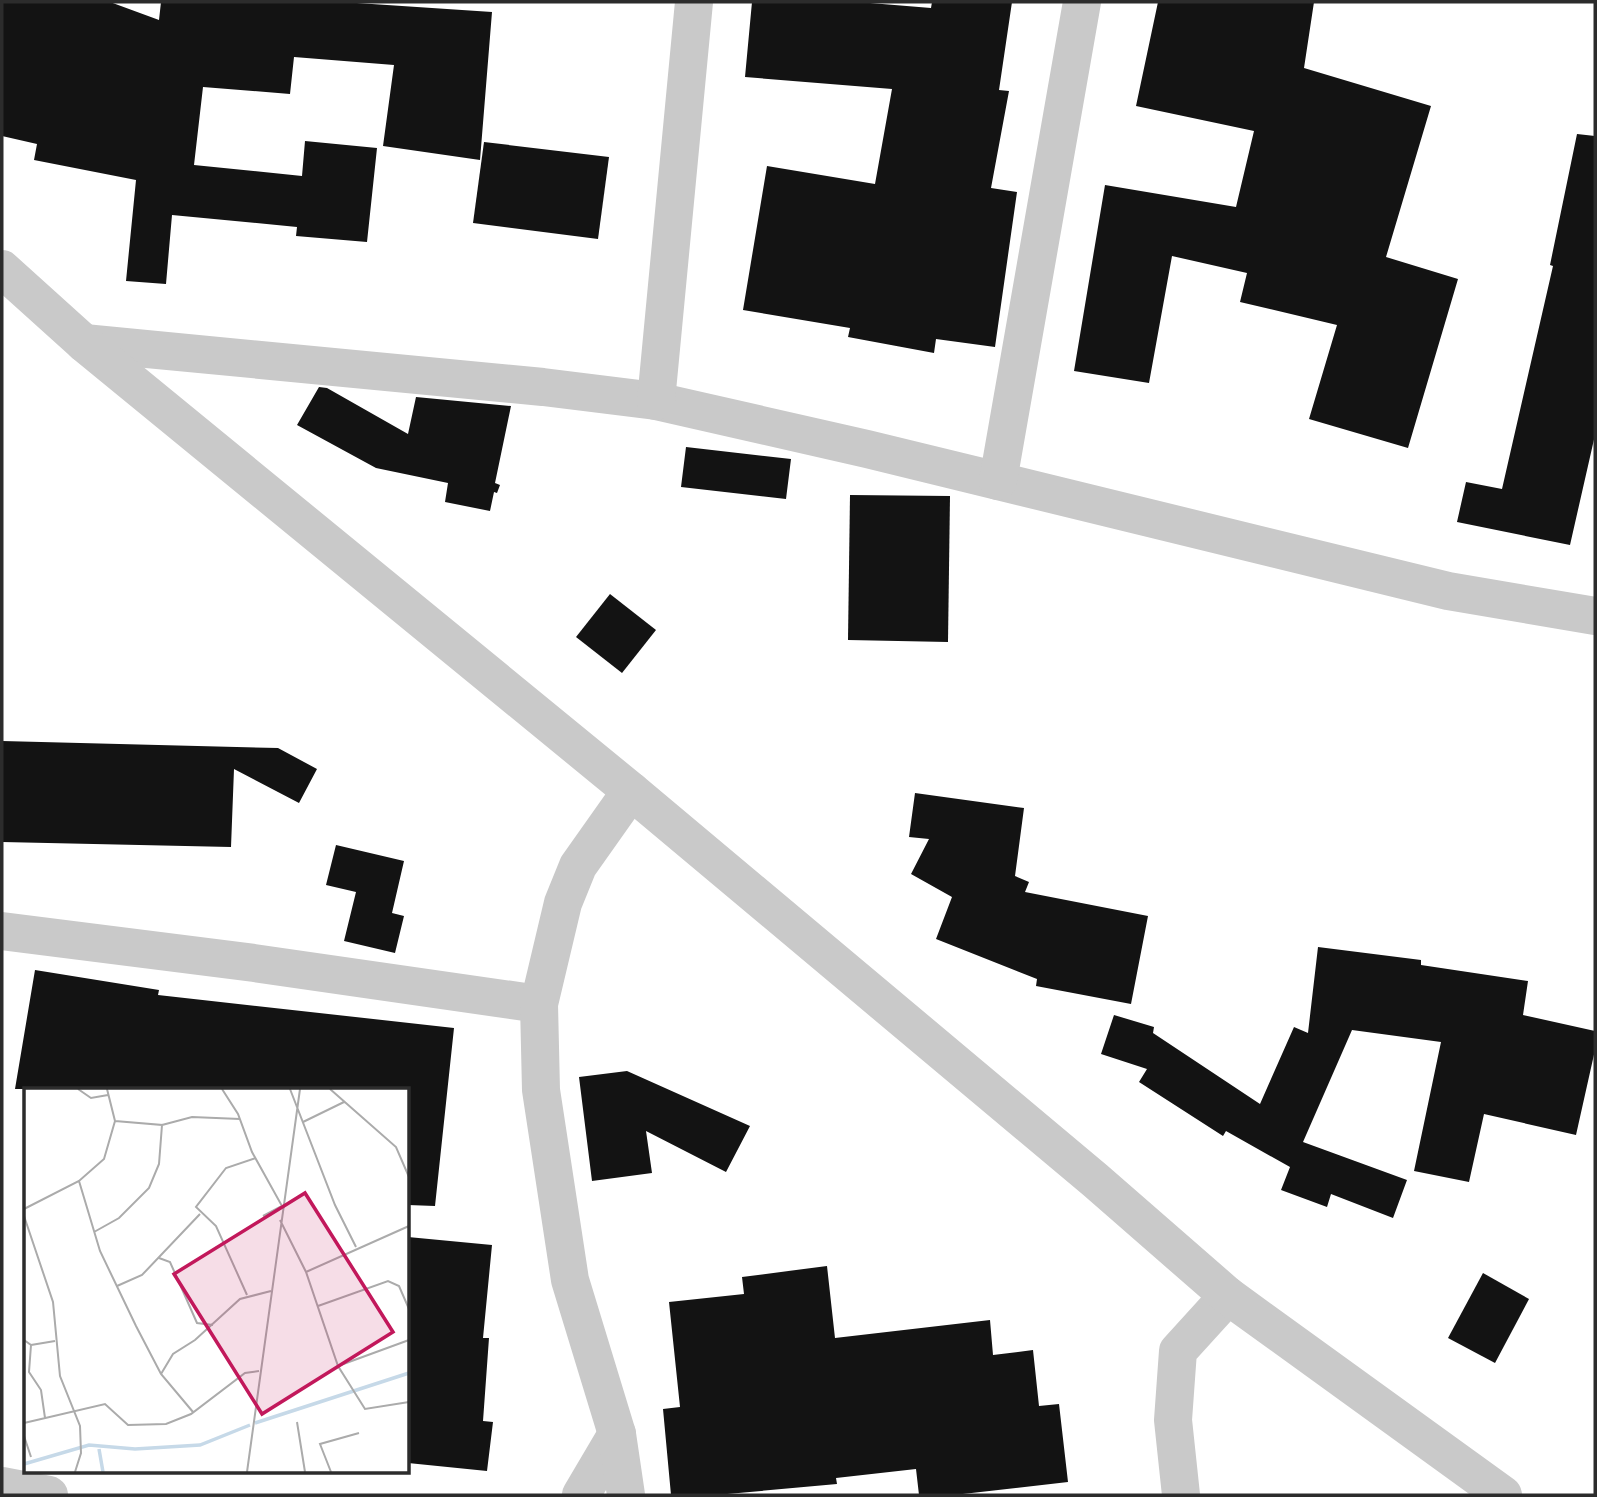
<svg xmlns="http://www.w3.org/2000/svg" width="1597" height="1497" viewBox="0 0 1597 1497" font-family="'Noto Sans',sans-serif">
  <style>
    .building { fill: #131313 }
    .lines { fill: none; stroke-linecap: round; stroke-linejoin: round }
    .minor { stroke: #c9c9c9; stroke-width: 38 }
    .tertiary { stroke: #c9c9c9; stroke-width: 38 }
    .inset-river { fill: none; stroke: #c6d9e8; stroke-width: 3.5 }
    .inset-road { fill: none; stroke: #ababab; stroke-width: 2 }
    .view { fill: #c2185b; fill-opacity: 0.15; stroke: #c2185b; stroke-width: 3.5 }
    .inset-edge { fill: none; stroke: #2c2c2c; stroke-width: 3.5 }
  </style>
  <rect width="100%" height="100%" fill="#fff"/>
  <g class="building">
    <path d="M 2,2 L 110,2 L 159,20 L 161,2 L 342,2 L 492,12 L 480,160 L 383,146 L 394,65 L 294,57 L 290,94 L 203,87 L 194,165 L 302,176 L 305,141 L 377,148 L 367,242 L 296,236 L 297,227 L 172,215 L 166,284 L 126,281 L 136,180 L 34,160 L 37,144 L 2,136 Z"/>
    <path d="M 752,2 L 858,2 L 931,8 L 932,2 L 1012,2 L 999,90 L 1009,91 L 991,188 L 1017,192 L 995,347 L 936,339 L 934,353 L 848,337 L 850,328 L 743,310 L 767,166 L 875,184 L 892,89 L 745,77 Z"/>
    <path d="M 1158,2 L 1314,2 L 1304,68 L 1431,106 L 1386,257 L 1458,279 L 1408,448 L 1309,419 L 1337,325 L 1240,302 L 1247,273 L 1172,256 L 1149,383 L 1074,371 L 1105,185 L 1236,207 L 1254,131 L 1136,106 Z"/>
    <path d="M 1577,134 L 1595,136 L 1595,435 L 1570,545 L 1457,522 L 1466,482 L 1502,489 L 1553,266 L 1550,265 Z"/>
    <path d="M 484,142 L 609,157 L 598,239 L 473,223 Z"/>
    <path d="M 319,387 L 327,388 L 408,434 L 416,397 L 511,406 L 495,483 L 500,485 L 497,493 L 494,492 L 490,511 L 445,502 L 448,483 L 376,468 L 297,425 Z"/>
    <path d="M 686,447 L 791,459 L 786,499 L 681,487 Z"/>
    <path d="M 850,495 L 950,496 L 948,642 L 848,640 Z"/>
    <path d="M 610,594 L 656,630 L 622,673 L 576,637 Z"/>
    <path d="M 2,741 L 278,748 L 317,769 L 299,803 L 234,769 L 231,847 L 2,842 Z"/>
    <path d="M 915,793 L 1024,808 L 1015,876 L 1029,882 L 1025,892 L 1148,916 L 1131,1004 L 1036,986 L 1037,979 L 936,939 L 952,897 L 911,874 L 929,839 L 909,837 Z"/>
    <path d="M 336,845 L 404,861 L 392,913 L 404,916 L 395,953 L 344,941 L 356,892 L 326,885 Z"/>
    <path d="M 1318,947 L 1421,960 L 1421,965 L 1528,981 L 1523,1015 L 1595,1031 L 1595,1050 L 1576,1135 L 1484,1114 L 1469,1182 L 1414,1171 L 1441,1042 L 1352,1030 L 1303,1142 L 1407,1180 L 1393,1218 L 1331,1194 L 1327,1207 L 1281,1190 L 1290,1167 L 1226,1131 L 1223,1136 L 1139,1082 L 1147,1069 L 1101,1054 L 1114,1015 L 1154,1027 L 1153,1033 L 1260,1104 L 1294,1027 L 1308,1033 Z"/>
    <path d="M 35,970 L 159,990 L 158,995 L 454,1028 L 435,1206 L 408,1205 L 408,1089 L 15,1089 Z"/>
    <path d="M 627,1071 L 750,1126 L 726,1172 L 646,1131 L 652,1173 L 592,1181 L 579,1077 Z"/>
    <path d="M 408,1237 L 492,1245 L 483,1338 L 489,1338 L 483,1421 L 493,1422 L 487,1471 L 408,1463 Z"/>
    <path d="M 827,1266 L 835,1338 L 990,1320 L 993,1355 L 1033,1350 L 1039,1406 L 1059,1404 L 1068,1482 L 954,1495 L 919,1495 L 916,1469 L 836,1478 L 837,1484 L 716,1495 L 671,1495 L 663,1409 L 680,1407 L 669,1302 L 744,1294 L 742,1277 Z"/>
    <path d="M 1483,1273 L 1529,1299 L 1495,1363 L 1448,1338 Z"/>
  </g>
  <g class="lines">
    <g class="minor">
      <path d="M 84,343 L 543,387 L 656,401 L 867,449 L 1448,591 L 1595,616"/>
      <path d="M 656,401 L 694,2"/>
      <path d="M 998,481 L 1082,2"/>
      <path d="M 2,931 L 254,963 L 539,1004"/>
      <path d="M 2,1486 L 49,1495"/>
      <path d="M 581,1495 L 617,1434"/>
      <path d="M 626,1495 L 617,1434 L 570,1280 L 541,1090 L 539,1004 L 563,903 L 578,866 L 631,791"/>
      <path d="M 1181,1495 L 1173,1420 L 1178,1351 L 1228,1296"/>
    </g>
    <path class="tertiary" d="M 2,269 L 84,343 L 631,791 L 1095,1180 L 1228,1296 L 1503,1495"/>
  </g>
  <g transform="translate(24 1088)">
    <rect width="385" height="385" fill="#fff"/>
    <path class="inset-river" d="M 231,335 L 385,285M 75,361 L 79,384M 0,376 L 65,357 L 111,361 L 176,357 L 226,337"/>
    <path class="inset-road" d="M 54,1 L 67,10 L 84,7M 198,1 L 214,26 L 228,64 L 258,118 L 239,128M 266,1 L 311,117 L 332,159M 306,1 L 372,59 L 385,89M 279,34 L 320,14M 138,37 L 168,29 L 216,31M 55,93 L 76,163 L 112,238 L 137,286 L 169,324M 0,121 L 55,93 L 80,71 L 91,33 L 83,1M 0,128 L 29,214 L 36,288 L 56,338 L 57,365 L 51,384M 256,132 L 282,184 L 314,278 L 341,321 L 385,314M 70,144 L 95,130 L 125,100 L 135,76 L 138,37 L 91,33M 135,170 L 146,174 L 173,235 L 189,237M 282,184 L 385,138M 93,198 L 118,187 L 176,126M 223,207 L 192,138 L 172,119 L 202,80 L 232,70M 294,218 L 364,193 L 375,198 L 385,221M 0,252 L 7,257 L 5,284 L 17,302 L 21,330M 7,257 L 31,253M 314,278 L 385,252M 137,286 L 149,266 L 171,252 L 216,211 L 247,203M 273,334 L 281,384M 0,335 L 81,316 L 104,337 L 142,336 L 167,326 L 221,285 L 235,283M 0,348 L 7,369M 223,384 L 276,1M 307,384 L 296,356 L 335,345"/>
    <path class="view" d="M 281,105 L 369,244 L 238,326 L 150,186 Z"/>
    <rect width="385" height="385" class="inset-edge"/>
  </g>
  <rect width="1597" height="1497" fill="none" stroke="#2c2c2c" stroke-width="7"/>
</svg>
